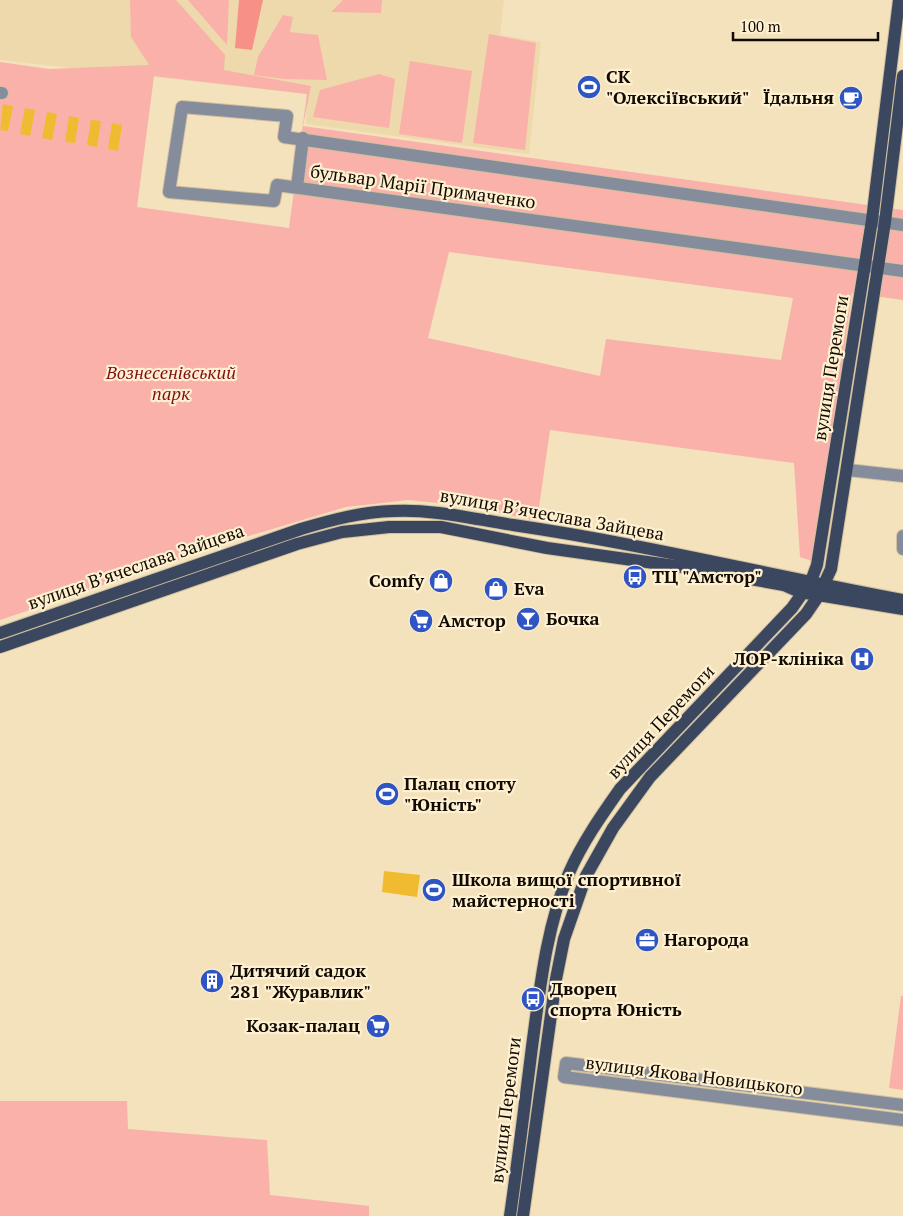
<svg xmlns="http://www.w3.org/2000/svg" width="903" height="1216" viewBox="0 0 903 1216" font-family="'PT Serif',serif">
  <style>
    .built { fill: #eed9ac }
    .green { fill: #f9b1a9; fill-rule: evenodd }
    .forest { fill: #f79188 }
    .water { fill: #f0bb30 }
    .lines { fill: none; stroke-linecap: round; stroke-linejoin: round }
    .minor-casing { stroke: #d0c09e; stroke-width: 14 }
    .major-casing { stroke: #d0c09e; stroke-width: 14 }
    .minor { stroke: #858c9b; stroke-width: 12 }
    .major { stroke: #3b465f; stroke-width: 12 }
    .labels { text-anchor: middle; stroke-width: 4.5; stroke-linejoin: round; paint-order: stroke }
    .poi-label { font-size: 18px; font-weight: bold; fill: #110b01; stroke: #fef0d1; text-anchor: start }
    .street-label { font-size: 18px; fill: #110b01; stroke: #fef0d1 }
    .park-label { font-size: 18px; font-style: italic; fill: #820d14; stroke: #fef0d1 }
  </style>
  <rect width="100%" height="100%" fill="#f4e2bc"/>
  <path class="built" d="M 0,0 L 504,0 L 500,35 L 541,42 L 529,154 L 306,124 L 307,94 L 0,60 Z"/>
  <g class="green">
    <path d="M 130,0 L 176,0 L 225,55 L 224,70 L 311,86 L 303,126 L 903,210 L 903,300 L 852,293 L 815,562 L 800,557 L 794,463 L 550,430 L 537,521 L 468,506 L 408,500 L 346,507 L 242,538 L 0,620 L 0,62 L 49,69 L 149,65 L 131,37 ZM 154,76 L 307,94 L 289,228 L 137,207 ZM 449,252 L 793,298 L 781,360 L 606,339 L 600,376 L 428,338 Z"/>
    <path d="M 188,0 L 229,0 L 227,45 Z"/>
    <path d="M 343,0 L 382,0 L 381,13 L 331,12 Z"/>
    <path d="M 283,15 L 293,17 L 290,32 L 318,35 L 327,80 L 284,79 L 254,75 L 258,57 Z"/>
    <path d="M 489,34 L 536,43 L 525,150 L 473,143 Z"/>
    <path d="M 410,61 L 472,71 L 462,143 L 399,134 Z"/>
    <path d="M 379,74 L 395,79 L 389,128 L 313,117 L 320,90 Z"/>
    <path d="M 901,996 L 903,996 L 903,1090 L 889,1088 Z"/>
    <path d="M 0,1101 L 127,1101 L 128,1129 L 267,1140 L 270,1195 L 369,1206 L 369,1216 L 0,1216 Z"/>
  </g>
  <path class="forest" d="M 239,0 L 263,0 L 252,50 L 235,48 Z"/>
  <g class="water">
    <path d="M 3,104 L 13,106 L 8,131 L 0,130 Z"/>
    <path d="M 25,108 L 35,110 L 30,136 L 20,134 Z"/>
    <path d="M 47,112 L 57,114 L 52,140 L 42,138 Z"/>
    <path d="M 69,116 L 79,118 L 75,143 L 65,142 Z"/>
    <path d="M 91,120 L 101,121 L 97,147 L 87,145 Z"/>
    <path d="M 112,123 L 122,125 L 118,151 L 108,149 Z"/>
    <path d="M 384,871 L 420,875 L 417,897 L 382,892 Z"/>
  </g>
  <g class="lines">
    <g class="minor-casing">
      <g id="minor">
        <path d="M 0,93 L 2,93"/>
        <path d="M 297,187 L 303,138"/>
        <path d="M 903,225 L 284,137 L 287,116 L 182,107 L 169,192 L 274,201 L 277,185 L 903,271"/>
        <path d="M 848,470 L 903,476"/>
        <path d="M 903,536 L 903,549"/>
        <path d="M 903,1105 L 566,1063 L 564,1077 L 903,1120"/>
      </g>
    </g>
    <g class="major-casing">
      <g id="major">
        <path d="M 0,633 L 301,529 C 331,520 361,512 393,511 C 434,509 473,519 513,525 C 644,544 773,576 903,600"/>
        <path d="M 0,647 L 297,544 L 342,532 L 389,527 L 441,527 L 547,548 L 683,567 L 784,585 L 800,592 L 903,609"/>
        <path d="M 510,1216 C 518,1160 525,1103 532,1047 C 540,988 546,928 569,873 C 582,843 601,816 620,789 L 792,608 L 811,581 L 817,565 L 872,220 L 899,0"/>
        <path d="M 523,1216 L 556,979 L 564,939 L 586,876 L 613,828 L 650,777 L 806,614 L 819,595 L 831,569 L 885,222 L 903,76"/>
      </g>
    </g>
    <use href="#minor" class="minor"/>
    <use href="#major" class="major"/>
  </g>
  <defs>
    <g id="stadium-disc" transform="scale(1.25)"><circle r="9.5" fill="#2f54c4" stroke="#fef0d1"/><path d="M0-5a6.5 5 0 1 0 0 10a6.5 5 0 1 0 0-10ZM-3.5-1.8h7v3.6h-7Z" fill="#fff"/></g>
    <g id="cafe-disc" transform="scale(1.25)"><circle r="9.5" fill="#2f54c4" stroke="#fef0d1"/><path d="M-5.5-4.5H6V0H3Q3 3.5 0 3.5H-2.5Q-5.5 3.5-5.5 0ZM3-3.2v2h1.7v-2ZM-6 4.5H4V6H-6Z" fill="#fff"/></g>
    <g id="bus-disc" transform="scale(1.25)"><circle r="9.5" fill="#2f54c4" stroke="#fef0d1"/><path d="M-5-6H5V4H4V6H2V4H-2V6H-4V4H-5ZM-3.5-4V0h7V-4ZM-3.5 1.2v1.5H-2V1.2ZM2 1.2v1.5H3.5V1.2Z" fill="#fff"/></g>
    <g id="shop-disc" transform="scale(1.25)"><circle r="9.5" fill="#2f54c4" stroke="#fef0d1"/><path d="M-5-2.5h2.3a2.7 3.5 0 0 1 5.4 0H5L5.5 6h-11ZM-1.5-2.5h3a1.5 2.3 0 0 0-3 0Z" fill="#fff"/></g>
    <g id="bar-disc" transform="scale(1.25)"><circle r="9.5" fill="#2f54c4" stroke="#fef0d1"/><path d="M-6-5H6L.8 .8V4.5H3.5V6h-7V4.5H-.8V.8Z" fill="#fff"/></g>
    <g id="supermarket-disc" transform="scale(1.25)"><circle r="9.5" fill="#2f54c4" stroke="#fef0d1"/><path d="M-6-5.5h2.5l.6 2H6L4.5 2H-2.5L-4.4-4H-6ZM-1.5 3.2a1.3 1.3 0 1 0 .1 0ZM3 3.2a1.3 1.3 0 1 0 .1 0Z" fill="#fff"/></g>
    <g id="hospital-disc" transform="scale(1.25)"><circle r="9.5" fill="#2f54c4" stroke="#fef0d1"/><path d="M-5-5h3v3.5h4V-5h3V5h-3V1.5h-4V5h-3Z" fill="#fff"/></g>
    <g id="office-disc" transform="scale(1.25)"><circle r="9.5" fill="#2f54c4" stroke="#fef0d1"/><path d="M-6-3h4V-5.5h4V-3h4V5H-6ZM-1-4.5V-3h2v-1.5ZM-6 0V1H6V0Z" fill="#fff"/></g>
    <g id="building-disc" transform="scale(1.25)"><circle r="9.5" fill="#2f54c4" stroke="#fef0d1"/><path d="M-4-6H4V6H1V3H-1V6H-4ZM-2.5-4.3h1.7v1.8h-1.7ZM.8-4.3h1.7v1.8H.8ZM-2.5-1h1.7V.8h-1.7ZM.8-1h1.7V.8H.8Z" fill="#fff"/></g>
  </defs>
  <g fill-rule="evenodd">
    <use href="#stadium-disc" x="589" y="87"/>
    <use href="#cafe-disc" x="851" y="98"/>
    <use href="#bus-disc" x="635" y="577"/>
    <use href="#shop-disc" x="441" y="581"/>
    <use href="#shop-disc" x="496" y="589"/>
    <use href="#bar-disc" x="528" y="619"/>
    <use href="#supermarket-disc" x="421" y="621"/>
    <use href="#hospital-disc" x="862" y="659"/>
    <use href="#stadium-disc" x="387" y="794"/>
    <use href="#stadium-disc" x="434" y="890"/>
    <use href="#office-disc" x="647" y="940"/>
    <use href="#building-disc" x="212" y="981"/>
    <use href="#bus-disc" x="533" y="999"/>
    <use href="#supermarket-disc" x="378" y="1026"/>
  </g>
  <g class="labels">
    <g class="poi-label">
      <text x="606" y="83">СК<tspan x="606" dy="21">"Олексіївський"</tspan></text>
      <text x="834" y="104" text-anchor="end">Їдальня</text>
      <text x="652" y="583">ТЦ "Амстор"</text>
      <text x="424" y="587" text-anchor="end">Comfy</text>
      <text x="514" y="595">Eva</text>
      <text x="546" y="625">Бочка</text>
      <text x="438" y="627">Амстор</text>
      <text x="844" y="665" text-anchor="end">ЛОР-клініка</text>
      <text x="404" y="790">Палац споту<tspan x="404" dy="21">"Юність"</tspan></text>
      <text x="452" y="886">Школа вищої спортивної<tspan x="452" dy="21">майстерності</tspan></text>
      <text x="664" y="946">Нагорода</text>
      <text x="230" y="977">Дитячий садок<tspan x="230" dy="21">281 "Журавлик"</tspan></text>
      <text x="550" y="995">Дворец<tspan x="550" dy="21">спорта Юність</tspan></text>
      <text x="360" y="1032" text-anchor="end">Козак-палац</text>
    </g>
    <g class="street-label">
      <text transform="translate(423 187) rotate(8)" y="6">бульвар Марії Примаченко</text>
      <text transform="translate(831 368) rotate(-81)" y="6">вулиця Перемоги</text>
      <text transform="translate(552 515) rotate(10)" y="6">вулиця Вʼячеслава Зайцева</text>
      <text transform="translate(136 567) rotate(-19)" y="6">вулиця Вʼячеслава Зайцева</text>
      <text transform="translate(661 722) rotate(-47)" y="6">вулиця Перемоги</text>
      <text transform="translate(694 1076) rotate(7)" y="6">вулиця Якова Новицького</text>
      <text transform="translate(506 1110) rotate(-83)" y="6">вулиця Перемоги</text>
    </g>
    <g class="park-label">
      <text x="171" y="379">Вознесенівський<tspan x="171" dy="21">парк</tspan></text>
    </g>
  </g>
  <path d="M733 32v8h145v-8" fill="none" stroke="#110b01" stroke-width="2.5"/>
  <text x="740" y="32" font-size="15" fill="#110b01" stroke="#fef0d1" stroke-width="4" paint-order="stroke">100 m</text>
</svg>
